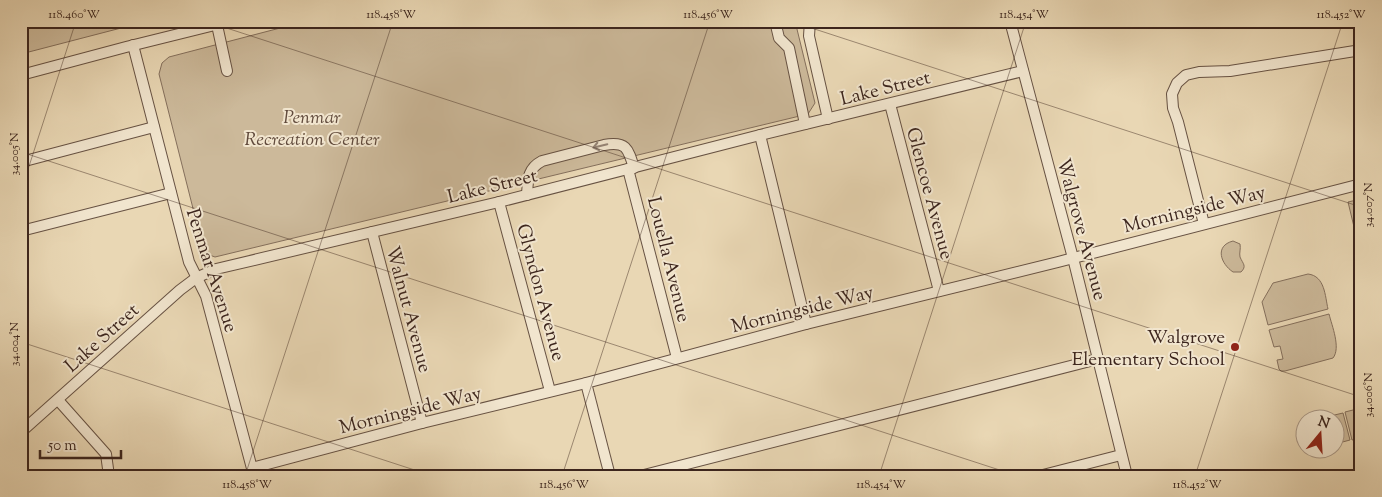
<svg xmlns="http://www.w3.org/2000/svg" width="1382" height="497" viewBox="0 0 1382 497" font-family="'Sorts Mill Goudy',serif">
  <style>
    .green { fill: #ccb99a; stroke: #846f5c }
    .lines { fill: none; stroke-linecap: round; stroke-linejoin: round }
    .minor-casing { stroke: #675243; stroke-width: 12 }
    .minor { stroke: #f1e5ce; stroke-width: 10 }
    .oneway { stroke: #968576 }
    .ticks { fill: none; stroke: #3c251d; stroke-width: 1; stroke-opacity: 0.45 }
    .poi-dot { fill: #8f2418; stroke: #f1e5ce; stroke-width: 2 }
    .labels { text-anchor: middle; stroke-width: 4; stroke-linejoin: round; paint-order: stroke }
    .street-label { font-size: 19px; fill: #3c251d; stroke: #f1e5ce }
    .park-label { font-size: 19px; font-style: italic; fill: #604a3c; stroke: #f1e5ce }
    .poi-label { font-size: 19px; fill: #3c251d; stroke: #f1e5ce; text-anchor: end }
    .neatline { fill: none; stroke: #3c251d; stroke-width: 2 }
    .ticks-label { font-size: 12px; text-anchor: middle; fill: #3c251d }
  </style>
  <rect width="100%" height="100%" fill="#e9d7b4"/>
  <filter id="stains"><feTurbulence type="fractalNoise" baseFrequency=".004" numOctaves="4"/><feColorMatrix values="0 0 0 0 .2 0 0 0 0 .09 0 0 0 0 .02 0 0 0 .5 -.17"/></filter>
  <radialGradient id="worn" r=".72"><stop offset=".6" stop-color="#630" stop-opacity="0"/><stop offset="1" stop-color="#630" stop-opacity=".3"/></radialGradient>
  <g class="green">
    <path d="M 21,21 L 148,21 L 21,54 Z"/>
    <path d="M 307,21 L 795,21 L 815,103 L 808,114 L 215,257 L 207,254 L 203,248 L 159,74 L 162,63 L 169,57 Z"/>
    <path d="M 1361,199 L 1361,224 L 1358,229 L 1355,231 L 1348,202 Z"/>
    <path d="M 1233,241 L 1240,244 C 1241,249 1239,253 1240,257 C 1243,264 1247,266 1241,272 L 1233,272 C 1221,264 1214,246 1233,241 Z"/>
    <path d="M 1308,274 C 1325,276 1325,296 1328,309 L 1268,325 L 1262,302 L 1273,283 Z"/>
    <path d="M 1329,314 C 1332,326 1341,348 1333,358 L 1285,371 L 1281,371 L 1279,369 L 1277,360 L 1283,359 L 1280,346 L 1274,347 L 1269,330 Z"/>
    <path d="M 1361,408 L 1361,438 L 1352,440 L 1345,412 Z"/>
    <path d="M 1343,413 L 1350,440 L 1335,444 L 1334,420 L 1327,419 L 1326,417 Z"/>
  </g>
  <g class="lines">
    <g class="minor-casing">
      <g id="minor">
        <path d="M 775,21 L 779,38 L 789,48 L 805,124"/>
        <path d="M 810,21 L 809,36 L 828,119"/>
        <path d="M 1010,21 L 1073,258 L 1127,476"/>
        <path d="M 217,25 L 227,71"/>
        <path d="M 133,45 L 189,262 L 206,296 L 254,476"/>
        <path d="M 21,75 L 126,47 L 231,21"/>
        <path d="M 890,104 L 939,291"/>
        <path d="M 760,135 L 806,324"/>
        <path d="M 21,162 L 154,127"/>
        <path d="M 628,169 L 677,358"/>
        <path d="M 527,195 C 528,180 527,169 542,161 L 604,145 C 626,141 628,148 634,168"/>
        <path d="M 499,202 L 550,391"/>
        <path d="M 1204,224 L 1178,122 L 1173,108 L 1172,94 L 1177,83 L 1186,75 L 1199,72 L 1230,71 L 1361,50"/>
        <path d="M 21,231 L 171,193"/>
        <path d="M 372,232 L 422,423"/>
        <path d="M 586,383 L 610,476"/>
        <path d="M 58,400 L 106,454 L 109,476"/>
        <path d="M 21,432 L 180,290 L 196,278 L 216,269 L 499,202 L 760,135 L 1023,71"/>
        <path d="M 252,468 L 422,423 L 586,383 L 806,324 L 1058,262 L 1361,184"/>
        <path d="M 640,476 L 1098,359"/>
        <path d="M 1039,476 L 1121,455"/>
        <path d="M 1355,476 L 1361,474"/>
      </g>
    </g>
    <use href="#minor" class="minor"/>
  </g>
  <defs><path id="oneway-shaft" d="M-6 0H5M1.5-3L5.5 0L1.5 3" fill="none" stroke-width="1.6" stroke-linecap="round" stroke-linejoin="round" transform="scale(1.25)"/></defs>
  <use class="oneway" href="#oneway-shaft" transform="translate(600 146) rotate(167)"/>
  <path class="ticks" d="M 205,21 L 1361,397M 790,21 L 1361,207M 21,152 L 1018,476M 21,191 L 76,21M 21,342 L 433,476M 245,476 L 393,21M 562,476 L 710,21M 879,476 L 1026,21M 1195,476 L 1343,21"/>
  <circle class="poi-dot" cx="1235" cy="347" r="5"/>
  <g class="labels">
    <g class="street-label">
      <text transform="translate(885 87) rotate(-14)" y="7">Lake Street</text>
      <text transform="translate(492 185) rotate(-14)" y="7">Lake Street</text>
      <text transform="translate(931 193) rotate(75)" y="7">Glencoe Avenue</text>
      <text transform="translate(1194 208) rotate(-14)" y="7">Morningside Way</text>
      <text transform="translate(1083 229) rotate(75)" y="7">Walgrove Avenue</text>
      <text transform="translate(670 259) rotate(76)" y="7">Louella Avenue</text>
      <text transform="translate(213 270) rotate(72)" y="7">Penmar Avenue</text>
      <text transform="translate(542 292) rotate(75)" y="7">Glyndon Avenue</text>
      <text transform="translate(802 308) rotate(-14)" y="7">Morningside Way</text>
      <text transform="translate(410 309) rotate(75)" y="7">Walnut Avenue</text>
      <text transform="translate(101 337) rotate(-42)" y="7">Lake Street</text>
      <text transform="translate(410 409) rotate(-14)" y="7">Morningside Way</text>
    </g>
    <g class="park-label">
      <text x="312" y="123">Penmar<tspan x="312" dy="22">Recreation Center</tspan></text>
    </g>
    <g class="poi-label">
      <text x="1225" y="343">Walgrove<tspan x="1225" dy="22">Elementary School</tspan></text>
    </g>
  </g>
  <rect width="1382" height="497" fill="none" stroke="#e9d7b4" stroke-width="55"/>
  <g transform="translate(1320 434) rotate(18)"><circle r="24" fill="#f1e5ce" stroke="#a99887"/>
  <path d="M0-4L9 19L0 12L-9 19Z" fill="#8f2418"/>
  <text y="-8" font-size="14" font-weight="bold" text-anchor="middle" fill="#3c251d">N</text>
  </g>
  <path d="M40 450v8h81v-8" fill="none" stroke="#3c251d" stroke-width="2.5"/>
  <text x="48" y="450" font-size="15" fill="#3c251d" stroke="#f1e5ce" stroke-width="4" paint-order="stroke">50 m</text>
  <rect x="28" y="28" width="1326" height="442" class="neatline"/>
  <g class="ticks-label">
    <text x="74" y="18">118.460°W</text>
    <text x="391" y="18">118.458°W</text>
    <text x="708" y="18">118.456°W</text>
    <text x="1024" y="18">118.454°W</text>
    <text x="1341" y="18">118.452°W</text>
    <text transform="translate(14 154) rotate(-90)" y="4">34.005°N</text>
    <text transform="translate(1368 205) rotate(-90)" y="4">34.007°N</text>
    <text transform="translate(14 344) rotate(-90)" y="4">34.004°N</text>
    <text transform="translate(1368 395) rotate(-90)" y="4">34.006°N</text>
    <text x="247" y="488">118.458°W</text>
    <text x="564" y="488">118.456°W</text>
    <text x="881" y="488">118.454°W</text>
    <text x="1197" y="488">118.452°W</text>
  </g>
  <rect width="100%" height="100%" filter="url(#stains)"/>
  <rect width="100%" height="100%" fill="url(#worn)"/>
</svg>
